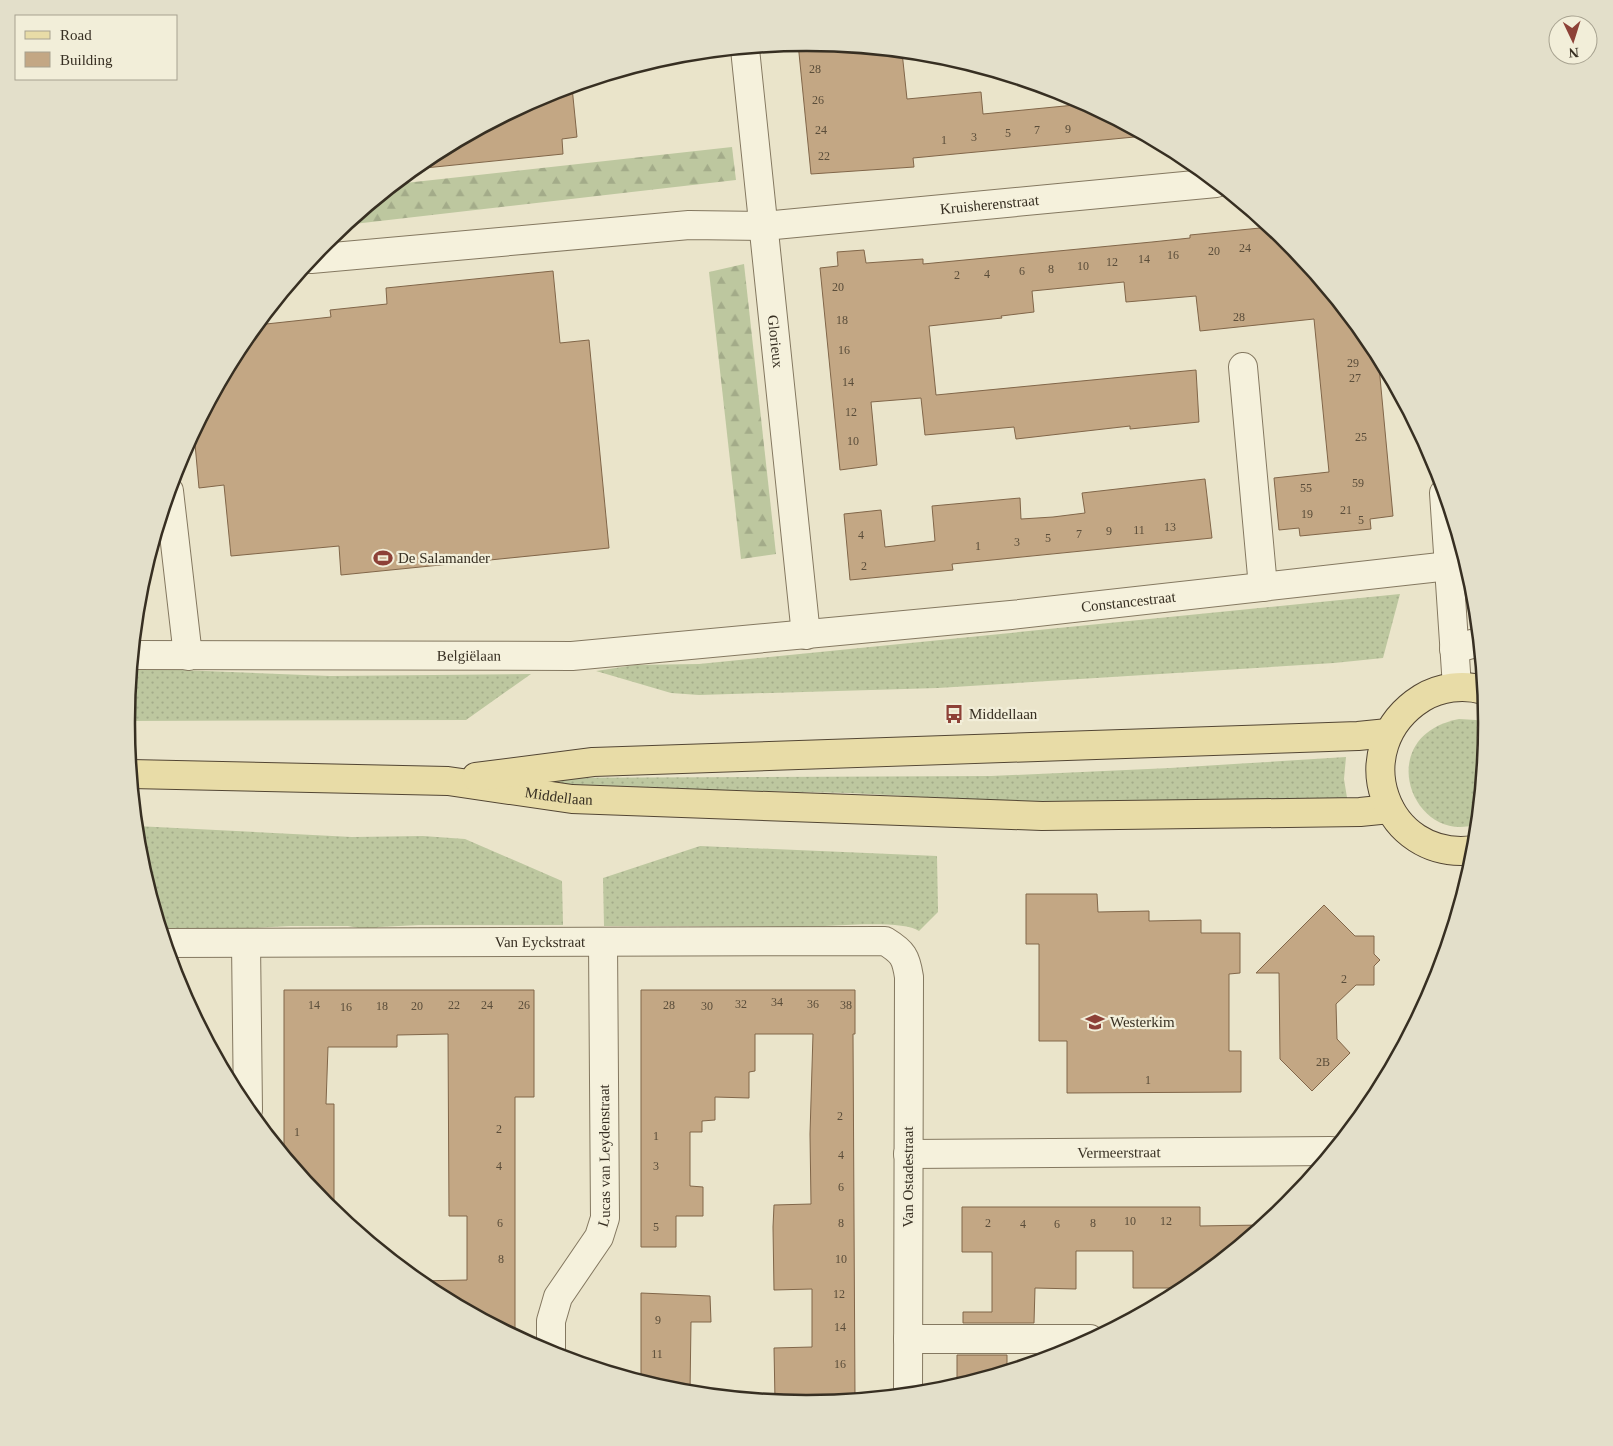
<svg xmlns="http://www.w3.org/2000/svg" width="1613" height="1446" viewBox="0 0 1613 1446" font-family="Georgia,serif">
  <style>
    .grass { fill: url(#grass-dots) }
    .forest { fill: url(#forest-firs) }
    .building { fill: #c3a784; stroke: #816649 }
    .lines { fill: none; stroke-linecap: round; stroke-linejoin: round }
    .minor-casing { stroke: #847860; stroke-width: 30 }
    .major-casing { stroke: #534634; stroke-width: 30 }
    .minor { stroke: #f5f1dc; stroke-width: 28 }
    .major { stroke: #e8dca7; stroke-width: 28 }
    .labels { text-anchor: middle; stroke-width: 4.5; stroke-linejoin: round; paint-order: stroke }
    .number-label { font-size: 12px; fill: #5a4d3a }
    .street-label { font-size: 15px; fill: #372f22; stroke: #f2eed9 }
    .poi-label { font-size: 15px; fill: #372f22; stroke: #f2eed9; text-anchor: start }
    .rim { fill: none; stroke: #372f22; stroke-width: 2.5 }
  </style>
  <defs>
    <pattern id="grass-dots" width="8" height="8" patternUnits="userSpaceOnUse" patternTransform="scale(1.25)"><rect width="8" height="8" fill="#bdc79f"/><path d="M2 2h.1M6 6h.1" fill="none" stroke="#a3ab89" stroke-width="1.8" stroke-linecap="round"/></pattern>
    <pattern id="forest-firs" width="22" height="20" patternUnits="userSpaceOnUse" patternTransform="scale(1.25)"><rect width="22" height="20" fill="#bdc79f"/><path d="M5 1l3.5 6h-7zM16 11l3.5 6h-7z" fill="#a3ab89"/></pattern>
  </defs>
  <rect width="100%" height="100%" fill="#eae4ca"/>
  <g class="grass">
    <path d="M 1400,594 L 1383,658 L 1334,663 L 938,688 L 699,695 L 671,693 L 596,671 L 635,665 L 699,664 Z"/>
    <path d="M 131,668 L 330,676 L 531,674 L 466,720 L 126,721 Z"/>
    <path d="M 1459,719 L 1476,720 L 1487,725 L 1477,824 C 1412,846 1371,736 1459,719 Z"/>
    <path d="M 1346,757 L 1344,779 L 1348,804 L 1041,803 L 849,793 L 556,787 L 533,778 L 991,776 L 1170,768 Z"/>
    <path d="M 136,826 L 352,837 L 423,836 L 465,839 L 562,881 L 563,925 L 419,925 L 379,927 L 369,930 L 348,926 L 290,926 L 216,930 L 161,928 L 139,855 Z"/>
    <path d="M 700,846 L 937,856 L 938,912 L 919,931 C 901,918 817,928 791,927 C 729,926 667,926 604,926 L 603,878 Z"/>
  </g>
  <g class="forest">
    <path d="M 732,147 L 736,180 L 345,225 L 396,184 Z"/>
    <path d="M 744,264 L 776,554 L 741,559 L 709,272 Z"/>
  </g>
  <g class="building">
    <path d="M 807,42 L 902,52 L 907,99 L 981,92 L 983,114 L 1085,104 L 1145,136 L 913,158 L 914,167 L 811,174 L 798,43 Z"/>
    <path d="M 572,87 L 577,137 L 562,139 L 563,154 L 415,169 L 429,157 L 546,94 Z"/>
    <path d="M 1270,227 L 1288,242 L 1372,345 L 1378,356 L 1393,516 L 1370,519 L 1371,529 L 1300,536 L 1299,528 L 1279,530 L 1274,478 L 1329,472 L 1314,319 L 1200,331 L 1196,296 L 1126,302 L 1124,282 L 1032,291 L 1034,312 L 1001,316 L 1002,318 L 929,326 L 936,395 L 1196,370 L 1199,422 L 1130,429 L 1130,426 L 1016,439 L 1014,427 L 925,435 L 921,398 L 871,402 L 877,465 L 840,470 L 820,268 L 838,266 L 837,252 L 864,250 L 866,263 L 923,259 L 923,264 L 1152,242 L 1190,238 L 1190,235 Z"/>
    <path d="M 553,271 L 560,343 L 589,340 L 609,548 L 341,575 L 339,546 L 231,556 L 224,485 L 199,488 L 194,433 L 241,345 L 257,325 L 331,317 L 330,310 L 387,304 L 386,288 Z"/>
    <path d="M 1205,479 L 1212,538 L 952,564 L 953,570 L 850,580 L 844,514 L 881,510 L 885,547 L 935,541 L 932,506 L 1020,498 L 1021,519 L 1053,517 L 1085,513 L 1082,493 Z"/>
    <path d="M 1026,894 L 1097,894 L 1098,912 L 1149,911 L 1149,921 L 1201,920 L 1201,933 L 1240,933 L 1240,973 L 1229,974 L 1229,1051 L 1241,1051 L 1241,1092 L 1067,1093 L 1067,1041 L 1039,1041 L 1039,944 L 1026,944 Z"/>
    <path d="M 1324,905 L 1355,936 L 1374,936 L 1374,954 L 1380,960 L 1374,966 L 1374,985 L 1356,985 L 1336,1004 L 1337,1039 L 1350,1053 L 1312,1091 L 1280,1059 L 1279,973 L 1256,973 Z"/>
    <path d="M 284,990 L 534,990 L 534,1097 L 515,1097 L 515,1335 L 428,1289 L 418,1281 L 467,1280 L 467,1216 L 449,1216 L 448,1034 L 397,1035 L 397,1047 L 328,1047 L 326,1104 L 334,1104 L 334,1211 L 325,1204 L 284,1154 Z"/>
    <path d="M 641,990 L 855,990 L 855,1034 L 853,1034 L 855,1399 L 806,1404 L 775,1400 L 774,1348 L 812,1347 L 812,1289 L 774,1290 L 773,1227 L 774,1205 L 811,1204 L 810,1134 L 813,1034 L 755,1034 L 755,1071 L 749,1072 L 749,1098 L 715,1097 L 715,1120 L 702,1121 L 702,1132 L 690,1132 L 690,1186 L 703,1187 L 703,1216 L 676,1216 L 676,1247 L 641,1247 Z"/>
    <path d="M 962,1207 L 1200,1207 L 1200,1226 L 1262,1225 L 1185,1288 L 1133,1288 L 1133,1251 L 1076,1251 L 1076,1289 L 1035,1288 L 1034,1323 L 963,1323 L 963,1312 L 992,1312 L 992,1252 L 962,1252 Z"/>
    <path d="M 641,1293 L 710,1296 L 711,1322 L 691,1322 L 690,1392 L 656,1385 L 656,1378 L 641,1378 Z"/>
    <path d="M 957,1355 L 1007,1355 L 1007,1370 L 957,1385 Z"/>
  </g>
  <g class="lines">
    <g class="minor-casing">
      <g id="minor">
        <path id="s1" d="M 745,49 L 806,635"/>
        <path id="s2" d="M 311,259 L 689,225 L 764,226 L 1216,183"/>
        <path d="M 1243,367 L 1263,587"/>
        <path d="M 169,491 L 188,656"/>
        <path d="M 1444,493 L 1457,687"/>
        <path d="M 1454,649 L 1479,642"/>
        <path id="s3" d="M 133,655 L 572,656 L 1011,615 L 1449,566"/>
        <path id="s4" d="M 166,943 L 885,941 C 903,952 906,957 909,977 L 908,1393"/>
        <path d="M 246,943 L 248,1110"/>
        <path id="s5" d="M 908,1154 L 1331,1151"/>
        <path d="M 908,1339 L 1090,1339"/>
        <path id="s6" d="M 551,1353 L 551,1321 L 558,1297 L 599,1237 L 605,1218 L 603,942"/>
      </g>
    </g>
    <g class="major-casing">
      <g id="major">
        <path id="s7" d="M 131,774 L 448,781 L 572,799 L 1042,816 L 1360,812 L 1390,809"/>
        <path d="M 476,777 L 593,762 L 1358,736 L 1388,733"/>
        <path d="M 1474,850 C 1384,862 1344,747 1422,698 C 1440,687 1463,684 1484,690"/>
      </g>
    </g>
    <use href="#minor" class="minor"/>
    <use href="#major" class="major"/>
  </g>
  <defs>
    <g id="stadium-bare" transform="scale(1.5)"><path d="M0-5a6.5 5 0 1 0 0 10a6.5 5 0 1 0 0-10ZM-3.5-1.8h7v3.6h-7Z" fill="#8d4137" stroke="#f2eed9" stroke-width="2.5" paint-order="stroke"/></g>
    <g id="bus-bare" transform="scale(1.5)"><path d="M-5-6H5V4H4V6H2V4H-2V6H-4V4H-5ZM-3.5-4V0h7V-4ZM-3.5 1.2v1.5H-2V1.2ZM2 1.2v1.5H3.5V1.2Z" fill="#8d4137" stroke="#f2eed9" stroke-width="2.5" paint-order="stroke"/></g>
    <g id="school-bare" transform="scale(1.5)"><path d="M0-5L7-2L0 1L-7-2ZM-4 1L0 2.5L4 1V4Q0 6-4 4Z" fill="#8d4137" stroke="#f2eed9" stroke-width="2.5" paint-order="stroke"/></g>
  </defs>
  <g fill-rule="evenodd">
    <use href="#stadium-bare" x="383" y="558"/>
    <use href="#bus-bare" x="954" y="714"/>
    <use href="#school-bare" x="1095" y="1022"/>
  </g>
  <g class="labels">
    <g class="number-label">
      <text x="815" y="73">28</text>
      <text x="818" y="104">26</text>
      <text x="1068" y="133">9</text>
      <text x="821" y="134">24</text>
      <text x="1037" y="134">7</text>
      <text x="1008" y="137">5</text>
      <text x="974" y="141">3</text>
      <text x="944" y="144">1</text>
      <text x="824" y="160">22</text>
      <text x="1245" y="252">24</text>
      <text x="1214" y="255">20</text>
      <text x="1173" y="259">16</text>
      <text x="1144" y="263">14</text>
      <text x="1112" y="266">12</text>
      <text x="1083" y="270">10</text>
      <text x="1051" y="273">8</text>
      <text x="1022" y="275">6</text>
      <text x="987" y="278">4</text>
      <text x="957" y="279">2</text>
      <text x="838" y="291">20</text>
      <text x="1239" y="321">28</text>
      <text x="842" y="324">18</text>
      <text x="844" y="354">16</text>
      <text x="1353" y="367">29</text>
      <text x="1355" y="382">27</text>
      <text x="848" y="386">14</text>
      <text x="851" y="416">12</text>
      <text x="1361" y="441">25</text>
      <text x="853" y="445">10</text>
      <text x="1358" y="487">59</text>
      <text x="1306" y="492">55</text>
      <text x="1346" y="514">21</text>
      <text x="1307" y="518">19</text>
      <text x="1361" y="524">5</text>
      <text x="1170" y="531">13</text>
      <text x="1139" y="534">11</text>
      <text x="1109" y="535">9</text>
      <text x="1079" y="538">7</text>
      <text x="861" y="539">4</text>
      <text x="1048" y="542">5</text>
      <text x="1017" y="546">3</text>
      <text x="978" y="550">1</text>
      <text x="864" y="570">2</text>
      <text x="1344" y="983">2</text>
      <text x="777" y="1006">34</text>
      <text x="741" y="1008">32</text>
      <text x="813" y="1008">36</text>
      <text x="314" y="1009">14</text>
      <text x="454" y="1009">22</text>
      <text x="487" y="1009">24</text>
      <text x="524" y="1009">26</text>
      <text x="669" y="1009">28</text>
      <text x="846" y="1009">38</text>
      <text x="382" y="1010">18</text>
      <text x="417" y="1010">20</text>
      <text x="707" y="1010">30</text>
      <text x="346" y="1011">16</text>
      <text x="1323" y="1066">2B</text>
      <text x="1148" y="1084">1</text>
      <text x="840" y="1120">2</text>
      <text x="499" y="1133">2</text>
      <text x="297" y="1136">1</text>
      <text x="656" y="1140">1</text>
      <text x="841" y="1159">4</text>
      <text x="499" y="1170">4</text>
      <text x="656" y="1170">3</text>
      <text x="841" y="1191">6</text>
      <text x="1130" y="1225">10</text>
      <text x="1166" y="1225">12</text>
      <text x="500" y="1227">6</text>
      <text x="841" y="1227">8</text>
      <text x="988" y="1227">2</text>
      <text x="1093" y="1227">8</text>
      <text x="1023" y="1228">4</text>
      <text x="1057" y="1228">6</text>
      <text x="656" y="1231">5</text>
      <text x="501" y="1263">8</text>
      <text x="841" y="1263">10</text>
      <text x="839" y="1298">12</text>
      <text x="658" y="1324">9</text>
      <text x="840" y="1331">14</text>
      <text x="657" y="1358">11</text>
      <text x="840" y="1368">16</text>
    </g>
    <g class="street-label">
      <text dy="5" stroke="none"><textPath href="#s2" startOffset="681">Kruisherenstraat</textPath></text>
      <text dy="5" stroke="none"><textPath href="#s1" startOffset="294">Glorieux</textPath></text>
      <text dy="5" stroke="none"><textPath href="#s3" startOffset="998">Constancestraat</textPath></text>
      <text dy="5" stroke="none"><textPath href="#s3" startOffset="336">Belgiëlaan</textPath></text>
      <text dy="5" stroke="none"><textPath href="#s7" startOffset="429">Middellaan</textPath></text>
      <text dy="5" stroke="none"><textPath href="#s4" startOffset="374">Van Eyckstraat</textPath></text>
      <text dy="5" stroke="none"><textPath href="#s5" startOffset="211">Vermeerstraat</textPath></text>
      <text dy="5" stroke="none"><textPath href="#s6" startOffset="212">Lucas van Leydenstraat</textPath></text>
      <text transform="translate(908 1177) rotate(-90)" y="5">Van Ostadestraat</text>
    </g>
    <g class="poi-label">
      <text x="398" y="563">De Salamander</text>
      <text x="969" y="719">Middellaan</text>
      <text x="1110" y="1027">Westerkim</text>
    </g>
  </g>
  <path d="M0 0H1613V1446H0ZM806 51H807A671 671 0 0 1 1478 722V724A671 671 0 0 1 807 1395H806A671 671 0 0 1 135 724V722A671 671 0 0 1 806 51Z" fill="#e3dfca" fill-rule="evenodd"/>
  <path class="rim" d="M806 51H807A671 671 0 0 1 1478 722V724A671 671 0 0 1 807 1395H806A671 671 0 0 1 135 724V722A671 671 0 0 1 806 51Z"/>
  <rect x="15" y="15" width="162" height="65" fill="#f2eed9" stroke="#a7a290"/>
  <rect x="25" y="31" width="25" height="8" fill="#e8dca7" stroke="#a7a290"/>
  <text x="60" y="40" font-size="15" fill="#372f22">Road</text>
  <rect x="25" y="52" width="25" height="15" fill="#c3a784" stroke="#a7a290"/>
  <text x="60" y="65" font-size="15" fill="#372f22">Building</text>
  <g transform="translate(1573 40) rotate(176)"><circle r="24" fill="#f2eed9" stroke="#a7a290"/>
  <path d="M0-4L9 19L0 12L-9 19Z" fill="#8d4137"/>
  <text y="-8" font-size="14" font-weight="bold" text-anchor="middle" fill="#372f22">N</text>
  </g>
</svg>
